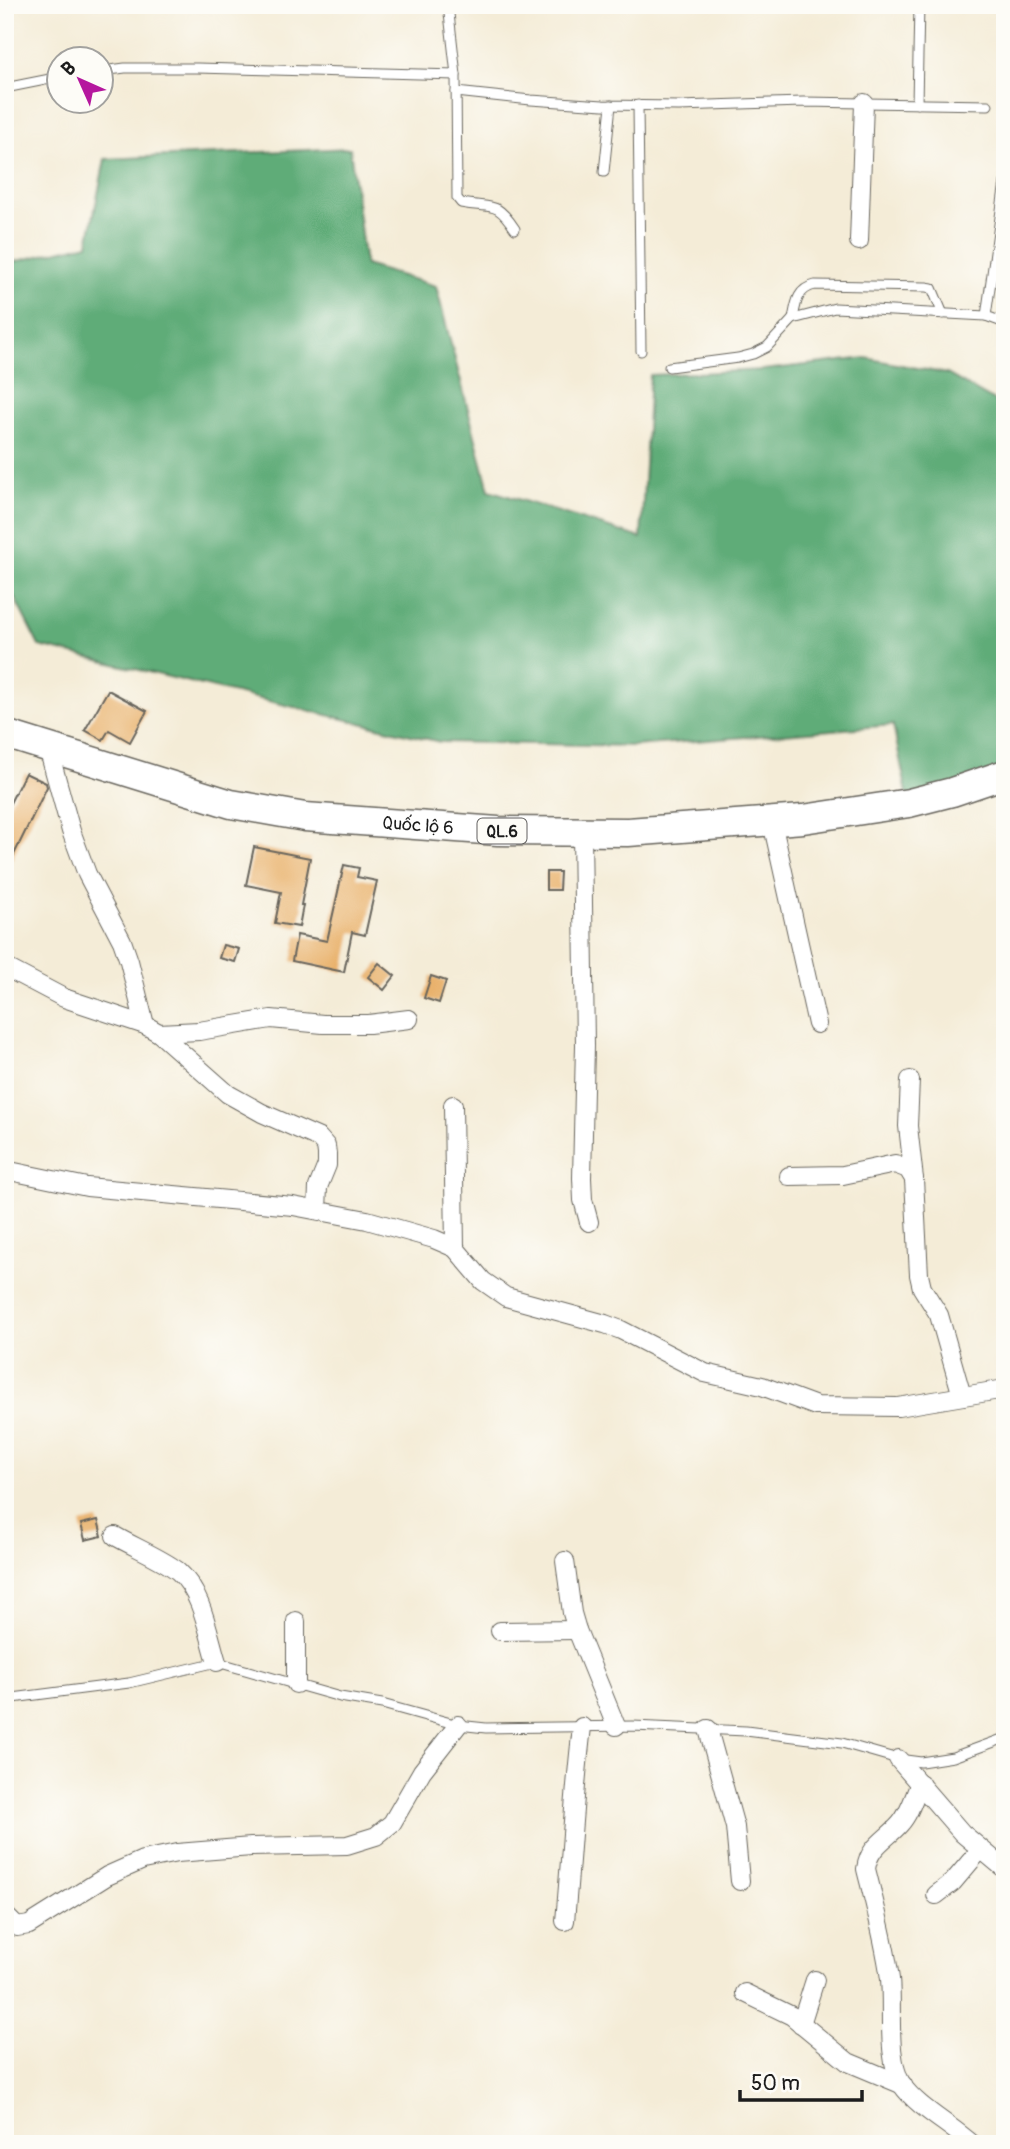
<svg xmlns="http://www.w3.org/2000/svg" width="1010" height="2149" viewBox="0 0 1010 2149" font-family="Pangolin,sans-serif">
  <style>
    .forest { fill: #5eac78; stroke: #3d644a; stroke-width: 2 }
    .building { fill: #e9b26d }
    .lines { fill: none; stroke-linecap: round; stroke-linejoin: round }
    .service-casing { stroke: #68655d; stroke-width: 11 }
    .minor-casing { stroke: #68655d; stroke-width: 20 }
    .trunk-casing { stroke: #68655d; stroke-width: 31 }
    .service { stroke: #fff; stroke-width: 9 }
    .minor { stroke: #fff; stroke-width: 18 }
    .trunk { stroke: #fff; stroke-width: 28 }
    .labels { text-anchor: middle; stroke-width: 7; stroke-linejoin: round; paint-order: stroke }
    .shield { fill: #fdfcf7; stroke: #605f5e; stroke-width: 2 }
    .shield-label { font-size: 16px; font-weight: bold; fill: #1c1c1c }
    .street-label { font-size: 18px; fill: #1c1c1c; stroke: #fdfcf7 }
  </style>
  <rect width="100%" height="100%" fill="#fdfcf7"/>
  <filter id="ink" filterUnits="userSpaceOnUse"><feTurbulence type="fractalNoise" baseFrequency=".0143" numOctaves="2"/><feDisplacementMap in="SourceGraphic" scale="14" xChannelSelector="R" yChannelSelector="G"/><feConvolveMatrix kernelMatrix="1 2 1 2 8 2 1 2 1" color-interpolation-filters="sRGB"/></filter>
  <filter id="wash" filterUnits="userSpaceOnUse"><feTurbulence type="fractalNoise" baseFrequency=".00686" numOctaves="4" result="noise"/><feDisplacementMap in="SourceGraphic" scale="28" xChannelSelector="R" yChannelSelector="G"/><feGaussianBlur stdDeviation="1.57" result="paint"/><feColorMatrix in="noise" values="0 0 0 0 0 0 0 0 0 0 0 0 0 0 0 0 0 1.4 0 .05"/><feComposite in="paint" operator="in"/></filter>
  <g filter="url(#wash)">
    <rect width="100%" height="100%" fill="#f4ecd7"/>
    <path class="forest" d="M 350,148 L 365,265 L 436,286 L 489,490 L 641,538 L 650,375 L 763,370 L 866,358 L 947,374 L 1005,407 L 1005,771 L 909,803 L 893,725 L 634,746 L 440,742 L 39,646 L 5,579 L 5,264 L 88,244 L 105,159 Z"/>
    <g id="blocks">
      <g class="building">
        <path d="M 108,690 L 147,711 L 130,742 L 109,730 L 103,740 L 85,730 Z"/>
        <path d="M 25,773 L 46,783 L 47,787 L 5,873 L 5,813 Z"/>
        <path d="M 254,847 L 310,858 L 301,905 L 303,905 L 299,927 L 275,923 L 281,892 L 246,885 Z"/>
        <path d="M 344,865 L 359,868 L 357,877 L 377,881 L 365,935 L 352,932 L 344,972 L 292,961 L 297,935 L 327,941 Z"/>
        <path d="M 546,872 L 560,872 L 559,890 L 546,890 Z"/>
        <path d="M 223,945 L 239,949 L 235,962 L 219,958 Z"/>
        <path d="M 379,963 L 395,976 L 384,990 L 368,977 Z"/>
        <path d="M 431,976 L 446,981 L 439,1003 L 424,998 Z"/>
        <path d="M 98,1520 L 102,1536 L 85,1540 L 81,1524 Z"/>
      </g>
    </g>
  </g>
  <g filter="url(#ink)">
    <use href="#blocks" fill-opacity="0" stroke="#68655d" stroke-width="2"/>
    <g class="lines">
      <g class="service-casing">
        <g id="service">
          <path d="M 448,5 L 456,75 L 457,198 L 461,203 C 492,209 495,199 515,229"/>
          <path d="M 102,71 L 125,68 L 197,68 L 456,75"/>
          <path d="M 5,88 L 60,77"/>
          <path d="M 456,92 L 531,100 L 603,105 L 679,106 L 803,102 L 988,105"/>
          <path d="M 917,104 L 919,5"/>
          <path d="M 638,105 L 641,351"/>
          <path d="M 604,172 L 611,105"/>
          <path d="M 1005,182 L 986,316 L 1005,323"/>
          <path d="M 793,319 C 796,303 797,289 815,285 L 926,287 L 932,288 L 943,314"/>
          <path d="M 669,367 L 738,358 L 753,354 L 767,347 L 793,319 L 835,308 L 986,316"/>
          <path d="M 5,1699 L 129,1683 L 217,1662 L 340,1697 L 382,1704 L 458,1725 L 486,1728 L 633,1726 L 746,1731 L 842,1743 L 898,1759 L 921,1762 L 953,1757 L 1005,1738"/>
        </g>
      </g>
      <g class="minor-casing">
        <g id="minor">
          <path d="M 859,241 L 864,103"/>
          <path d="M 48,748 L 71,831 L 87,874 L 122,941 L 129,961 L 145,1025"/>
          <path d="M 772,822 L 817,1024"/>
          <path d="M 582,833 L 585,1045 L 582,1178 L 583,1200 L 589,1222"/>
          <path d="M 5,967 L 64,998 L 145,1025 L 159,1033 L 228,1094 L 262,1113 L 319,1138 L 326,1146 L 327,1154 L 327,1165 L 318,1187 L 317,1210"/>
          <path d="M 159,1033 L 199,1031 L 271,1019 L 323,1024 L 369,1024 L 409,1019"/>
          <path d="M 910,1080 L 908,1126 L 914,1179 L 919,1275 L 922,1288 L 939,1315 L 962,1396"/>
          <path d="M 453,1105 L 455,1248"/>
          <path d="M 5,1170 L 87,1187 L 293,1206 L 367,1220 L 434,1239 L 455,1248 L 483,1281 L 506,1297 L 605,1324 L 621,1330 L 705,1373 L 762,1386 L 816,1406 L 898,1407 L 1005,1389"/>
          <path d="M 789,1176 L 843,1175 L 895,1164 L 908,1169 L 914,1179"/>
          <path d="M 115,1536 C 134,1547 161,1558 178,1571 C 202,1592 208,1633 217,1662"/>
          <path d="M 565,1561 L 572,1613 L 577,1630 L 616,1726"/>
          <path d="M 500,1631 L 577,1630"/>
          <path d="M 296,1684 L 296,1621"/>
          <path d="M 708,1729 L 735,1827 L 740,1881"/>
          <path d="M 898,1759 L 962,1833 L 1005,1869"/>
          <path d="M 920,1783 C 914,1797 910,1813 900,1824 C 886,1840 869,1846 866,1869 C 875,1905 885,1942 890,1979 C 893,2010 886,2058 902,2085 C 916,2106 951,2125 972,2144"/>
          <path d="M 936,1895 L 953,1882 L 980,1850"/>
          <path d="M 5,1915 L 17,1927 L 29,1925 L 107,1876 L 143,1860 L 177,1853 L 251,1847 L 347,1845 L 376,1836 L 392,1823 L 422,1771 L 458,1725"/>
          <path d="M 565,1921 C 571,1856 574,1792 582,1727"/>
          <path d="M 745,1993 L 792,2016 L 848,2062 L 903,2085"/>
          <path d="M 801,2024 L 815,1980"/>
        </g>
      </g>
      <g class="trunk-casing">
        <g id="trunk">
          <path id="s1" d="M 5,734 L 231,804 L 305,817 L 498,831 L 628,832 L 803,819 L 909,803 L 952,792 L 1005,774"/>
        </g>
      </g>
      <use href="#service" class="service"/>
      <use href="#minor" class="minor"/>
      <use href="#trunk" class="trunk"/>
    </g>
  </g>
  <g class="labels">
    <rect class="shield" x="477.5" y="818.5" width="49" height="25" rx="5"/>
    <g class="shield-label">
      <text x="502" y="837">QL.6</text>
    </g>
    <g class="street-label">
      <text dy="6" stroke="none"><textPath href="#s1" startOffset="425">Quốc lộ 6</textPath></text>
    </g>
  </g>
  <rect width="1010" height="2149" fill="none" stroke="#fdfcf7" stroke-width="28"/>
  <g transform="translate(80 80) rotate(315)"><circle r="33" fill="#fdfcf7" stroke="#a3a29f" stroke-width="2"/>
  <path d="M0-5L12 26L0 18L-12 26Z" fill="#b5179e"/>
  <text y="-10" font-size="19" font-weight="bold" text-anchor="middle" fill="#1c1c1c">B</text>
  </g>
  <path d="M740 2090v10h122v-10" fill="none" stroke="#1c1c1c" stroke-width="3.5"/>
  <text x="751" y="2090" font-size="21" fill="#1c1c1c" stroke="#fdfcf7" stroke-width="5" paint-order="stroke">50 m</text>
</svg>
